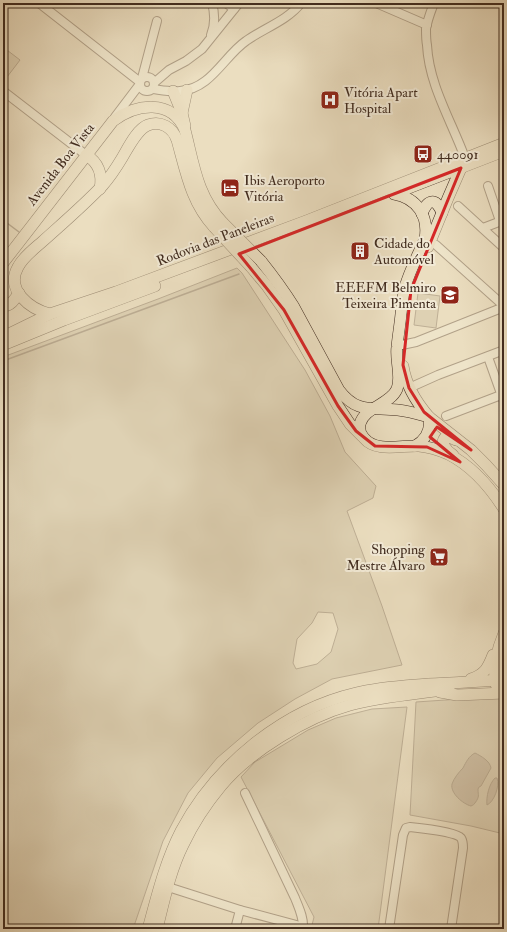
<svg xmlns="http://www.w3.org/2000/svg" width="507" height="932" viewBox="0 0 507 932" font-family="'IM FELL Double Pica',serif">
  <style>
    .green { fill: #cec0a5; stroke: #887662; fill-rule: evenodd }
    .water { fill: #b1a189; stroke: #84725f }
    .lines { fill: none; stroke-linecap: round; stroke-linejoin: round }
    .stream { stroke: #84725f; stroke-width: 1.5 }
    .minor-casing { stroke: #6c5847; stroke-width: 10 }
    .major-casing { stroke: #412c1f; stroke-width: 12 }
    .minor { stroke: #f2ead6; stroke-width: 8 }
    .major { stroke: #ebdec0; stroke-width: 11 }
    .major-bridge-casing { stroke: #412c1f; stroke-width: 12; stroke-linecap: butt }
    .major-bridge { stroke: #ebdec0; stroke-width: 11 }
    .marked { fill: none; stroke: #d62828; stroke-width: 3; stroke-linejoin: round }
    .labels { text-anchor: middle; stroke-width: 4; stroke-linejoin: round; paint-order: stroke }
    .poi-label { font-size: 14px; fill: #412c1f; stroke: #f2ead6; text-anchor: start }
    .street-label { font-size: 14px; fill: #412c1f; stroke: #f2ead6 }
  </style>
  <rect width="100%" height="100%" fill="#ebdec0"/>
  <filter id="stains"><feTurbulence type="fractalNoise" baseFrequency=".005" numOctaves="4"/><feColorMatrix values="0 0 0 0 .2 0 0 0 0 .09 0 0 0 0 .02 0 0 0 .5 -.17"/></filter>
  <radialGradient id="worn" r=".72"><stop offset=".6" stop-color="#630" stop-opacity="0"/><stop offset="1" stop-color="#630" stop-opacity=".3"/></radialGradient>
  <g class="green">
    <path d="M 3,47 L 20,60 L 4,81 L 3,80 Z"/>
    <path d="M 237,268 L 242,273 L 305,370 L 330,416 L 345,452 L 376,486 L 373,498 L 347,511 L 382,606 L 402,665 L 332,679 L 295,699 L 258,723 L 217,758 L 188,793 L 163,841 L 133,929 L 3,929 L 3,357 L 158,299 ZM 318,612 L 333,613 L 338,629 L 331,652 L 317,664 L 296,669 L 293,663 L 297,639 L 312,623 Z"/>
    <path d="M 418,293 L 440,296 L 436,328 L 414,325 Z"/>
    <path d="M 504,696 L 504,834 L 471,826 L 410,815 L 416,702 Z"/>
    <path d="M 407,707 L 378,929 L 311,929 L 314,917 L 241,777 L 255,762 L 308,730 L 336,718 L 372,709 Z"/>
  </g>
  <g class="water">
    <path d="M 475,753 C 481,756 490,761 491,768 L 481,786 L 479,787 L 478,789 C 478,796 480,796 475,803 C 472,806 475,804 471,806 C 463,804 450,793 452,784 C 454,778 459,772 463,768 C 466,762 469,756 475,753 Z"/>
    <path d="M 495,778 L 497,778 C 500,786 494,802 487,805 C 486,797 489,784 495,778 Z"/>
  </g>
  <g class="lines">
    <g class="stream">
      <path d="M 3,220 L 19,232"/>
      <path d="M 3,361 L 239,274"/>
    </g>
    <g class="minor-casing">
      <g id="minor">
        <path d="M 39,3 L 140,82"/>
        <path d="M 226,3 L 234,9"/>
        <path d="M 376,3 L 427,25"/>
        <path d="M 434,3 C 431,11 427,21 426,29 C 426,34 426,40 427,45 C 429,85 451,120 465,158"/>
        <path d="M 211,35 C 215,25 215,14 212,3"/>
        <circle cx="147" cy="84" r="7"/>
        <path d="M 142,78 L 157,21"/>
        <path d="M 154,83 L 169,70 L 186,61 L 202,49 L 239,3"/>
        <path d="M 153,89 C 161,90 171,92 180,91 C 211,89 224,56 246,41 C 264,28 287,21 301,3"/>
        <path d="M 3,91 L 86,155"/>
        <path d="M 115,117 L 140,84"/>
        <path d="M 488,186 L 500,221"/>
        <path d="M 458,206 L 504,248"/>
        <path d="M 483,228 L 504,220"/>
        <path d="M 436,245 L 504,306"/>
        <path d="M 397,346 L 416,342 L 504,307"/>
        <path d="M 488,357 L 504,402"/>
        <path d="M 409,388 L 438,375 L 504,350"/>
        <path d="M 446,416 L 501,395"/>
        <path d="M 245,793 L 295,898 C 299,908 304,918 303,929"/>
        <path d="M 168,887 L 240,910 L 304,927"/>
        <path d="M 235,929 L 240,910"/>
        <path d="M 389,929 L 403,835 L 406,828 L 410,827 C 420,828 456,832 461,838 C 463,841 463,845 463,848 L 451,929"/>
      </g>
    </g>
    <g class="major-casing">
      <g id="major">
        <path d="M 173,91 L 182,113 L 185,126"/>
        <path d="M 182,113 L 187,90"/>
        <path d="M 86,155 C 98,162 103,174 100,189"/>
        <path d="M 406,189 L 504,151"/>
        <path d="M 394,194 C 417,198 429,216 425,239 C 418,255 410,270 405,287 C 403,296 402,305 401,314 C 400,325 398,336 397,347 C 395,361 402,376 397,389 C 390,405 364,407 360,424 C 359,429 360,434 364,438 C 376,453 402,445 419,446 C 429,447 439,450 448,454 C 472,466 490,487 504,509"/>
        <path d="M 422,214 C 427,199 436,197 442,213"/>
        <path d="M 428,247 L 448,198 L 461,168"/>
        <path d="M 261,261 C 273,276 284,291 294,307 L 339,390 C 357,414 372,407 398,410 C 408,411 418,414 429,417 C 431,429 426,440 415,446"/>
        <path d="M 3,263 L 113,121 C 136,104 171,98 185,130 C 194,165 197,196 223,223"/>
        <path d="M 251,267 L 267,286 L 284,310 L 338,406 L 350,424 L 362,436"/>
        <path d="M 3,306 C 11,306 15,299 19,293"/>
        <path d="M 50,314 C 30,309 5,290 18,267 C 23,257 34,249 43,241 C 63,223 84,205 103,185 C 110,177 116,168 122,158 C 128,148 137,129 148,125 C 161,120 173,128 177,140 C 186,172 191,202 214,227"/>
        <path d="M 3,337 L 50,314 L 116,292 L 306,221 L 504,143"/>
        <path d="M 3,345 L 64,320 L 155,286"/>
        <path d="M 403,366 C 406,386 416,402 429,417 L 471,450 L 486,465 L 504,485"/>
        <path d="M 453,455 C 447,451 438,442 447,436 L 456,440"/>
        <path d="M 471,679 C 485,674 488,668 493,655"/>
        <path d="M 497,687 C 491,672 498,647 504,633"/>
        <path d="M 440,692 L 457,695 L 504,693"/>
        <path d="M 148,929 C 157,896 165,862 181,831 C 216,765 283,710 356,693 C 380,687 404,686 428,684 C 454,683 479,681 504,680"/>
        <path d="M 157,929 C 164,901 170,871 183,845 C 193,824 206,804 221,786 C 250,751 307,717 350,705 C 383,696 416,694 449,689"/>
      </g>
    </g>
    <use href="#minor" class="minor"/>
    <use href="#major" class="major"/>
    <g class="major-bridge-casing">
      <g id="major-bridge">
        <path d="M 223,223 L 261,261"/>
        <path d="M 214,227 L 251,267"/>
      </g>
    </g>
    <use href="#major-bridge" class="major-bridge"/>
  </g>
  <path d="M0 0H507V932H0ZM 461,168 L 411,290 L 403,365 L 409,388 L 424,412 L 471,450 L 437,427 L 430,437 L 460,462 L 427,447 L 375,446 L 356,431 L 338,406 L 284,310 L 239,254 Z" fill="#ebdec0" fill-opacity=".55" fill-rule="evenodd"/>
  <path class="marked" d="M 461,168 L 411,290 L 403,365 L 409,388 L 424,412 L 471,450 L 437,427 L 430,437 L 460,462 L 427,447 L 375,446 L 356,431 L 338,406 L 284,310 L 239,254 Z"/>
  <defs>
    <g id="hospital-square" transform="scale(1)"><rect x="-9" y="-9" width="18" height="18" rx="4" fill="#8f2418" stroke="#f2ead6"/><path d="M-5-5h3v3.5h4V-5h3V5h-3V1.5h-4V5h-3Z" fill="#fff"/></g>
    <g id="bus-square" transform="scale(1)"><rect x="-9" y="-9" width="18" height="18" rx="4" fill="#8f2418" stroke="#f2ead6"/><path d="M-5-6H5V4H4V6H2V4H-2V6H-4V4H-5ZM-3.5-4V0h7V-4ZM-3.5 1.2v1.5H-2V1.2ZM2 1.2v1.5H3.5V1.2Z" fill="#fff"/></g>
    <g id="hotel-square" transform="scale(1)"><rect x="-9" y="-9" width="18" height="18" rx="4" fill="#8f2418" stroke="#f2ead6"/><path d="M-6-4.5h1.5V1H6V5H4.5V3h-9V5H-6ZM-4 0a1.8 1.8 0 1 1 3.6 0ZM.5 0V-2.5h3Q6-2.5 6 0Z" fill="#fff"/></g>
    <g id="building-square" transform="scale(1)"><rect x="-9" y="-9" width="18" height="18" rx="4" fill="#8f2418" stroke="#f2ead6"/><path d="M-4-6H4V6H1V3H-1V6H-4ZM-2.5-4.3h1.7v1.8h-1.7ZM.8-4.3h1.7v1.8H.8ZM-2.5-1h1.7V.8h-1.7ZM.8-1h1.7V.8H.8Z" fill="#fff"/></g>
    <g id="school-square" transform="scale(1)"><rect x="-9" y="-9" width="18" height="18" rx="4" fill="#8f2418" stroke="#f2ead6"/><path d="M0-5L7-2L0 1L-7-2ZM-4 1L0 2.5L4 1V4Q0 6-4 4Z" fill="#fff"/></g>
    <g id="supermarket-square" transform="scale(1)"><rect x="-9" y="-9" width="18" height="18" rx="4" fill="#8f2418" stroke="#f2ead6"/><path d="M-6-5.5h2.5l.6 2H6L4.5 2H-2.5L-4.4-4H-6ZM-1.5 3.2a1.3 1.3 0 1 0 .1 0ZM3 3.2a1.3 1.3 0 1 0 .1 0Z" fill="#fff"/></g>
  </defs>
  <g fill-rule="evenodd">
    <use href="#hospital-square" x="330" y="100"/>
    <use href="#bus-square" x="423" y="154"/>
    <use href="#hotel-square" x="230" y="188"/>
    <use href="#building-square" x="360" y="251"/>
    <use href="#school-square" x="450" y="295"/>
    <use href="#supermarket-square" x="439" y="557"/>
  </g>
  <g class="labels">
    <g class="poi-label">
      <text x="344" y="97">Vitória Apart<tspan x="344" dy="16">Hospital</tspan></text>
      <text x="437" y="159">440091</text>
      <text x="244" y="185">Ibis Aeroporto<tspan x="244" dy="16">Vitória</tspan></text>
      <text x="374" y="248">Cidade do<tspan x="374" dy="16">Automóvel</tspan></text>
      <text x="436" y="292" text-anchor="end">EEEFM Belmiro<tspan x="436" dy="16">Teixeira Pimenta</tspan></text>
      <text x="425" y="554" text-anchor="end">Shopping<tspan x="425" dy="16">Mestre Álvaro</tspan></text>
    </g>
    <g class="street-label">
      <text transform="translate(60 164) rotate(-52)" y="5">Avenida Boa Vista</text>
      <text transform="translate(215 239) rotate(-21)" y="5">Rodovia das Paneleiras</text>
    </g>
  </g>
  <rect width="507" height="932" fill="none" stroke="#ebdec0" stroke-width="16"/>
  <rect x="4" y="4" width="499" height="924" fill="none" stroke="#412c1f" stroke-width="2"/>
  <rect x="8" y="8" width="491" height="916" fill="none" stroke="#412c1f"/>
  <rect width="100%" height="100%" filter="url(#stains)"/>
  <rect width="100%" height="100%" fill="url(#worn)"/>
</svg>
